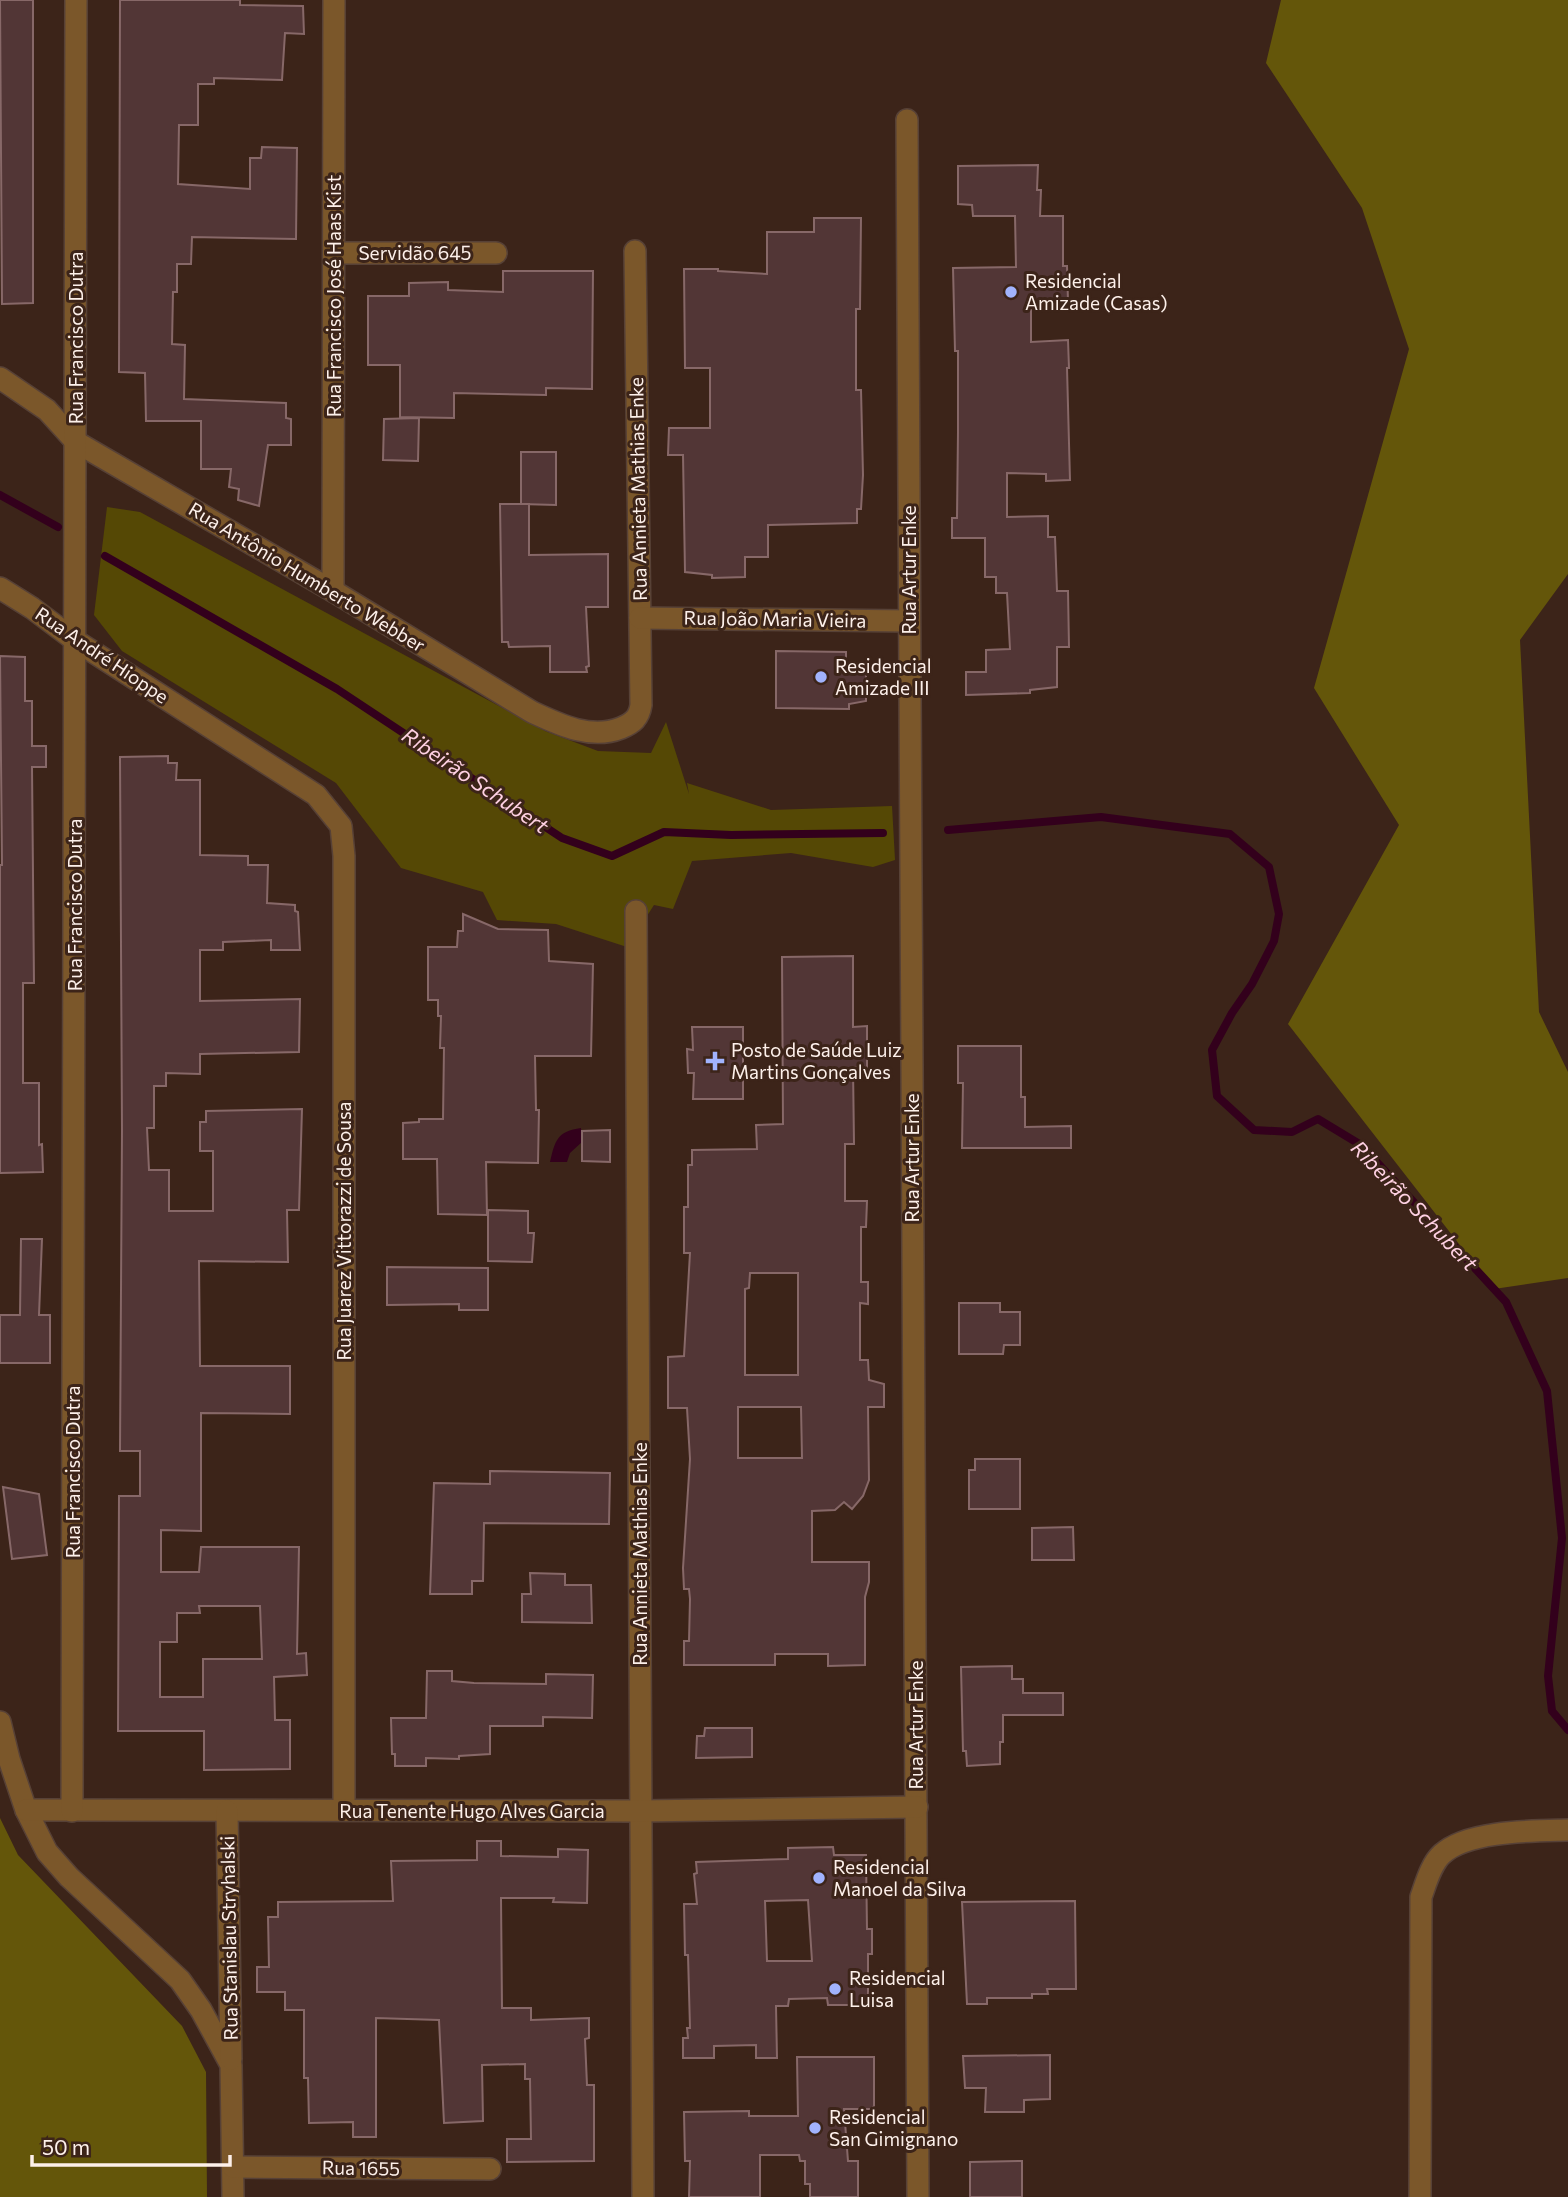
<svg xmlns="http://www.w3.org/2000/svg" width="1568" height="2197" viewBox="0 0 1568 2197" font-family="Commissioner,sans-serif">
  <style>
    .green { fill: #554805 }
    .forest { fill: #64560a }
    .water { fill: #33001c }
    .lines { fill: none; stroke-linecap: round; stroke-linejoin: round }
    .stream { stroke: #33001c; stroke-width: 8 }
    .building { fill: #523636; stroke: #876868; stroke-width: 2; fill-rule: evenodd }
    .minor-casing { stroke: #574136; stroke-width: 24 }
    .minor { stroke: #7b572a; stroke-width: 21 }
    .poi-dot { fill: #a1b3fd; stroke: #3c2419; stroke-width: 2.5 }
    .labels { text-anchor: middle; stroke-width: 6; stroke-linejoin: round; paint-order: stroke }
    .street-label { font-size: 19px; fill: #fdf0ea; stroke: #3c2419 }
    .poi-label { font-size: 19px; fill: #fdf0ea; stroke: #3c2419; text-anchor: start }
    .water-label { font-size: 21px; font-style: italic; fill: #ffd1e3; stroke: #3c2419 }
  </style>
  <rect width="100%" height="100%" fill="#3c2419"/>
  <path class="green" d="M 107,507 L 140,512 L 545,731 L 598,751 L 651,753 L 666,722 L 689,794 L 687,783 L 771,810 L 892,806 L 895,860 L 873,867 L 791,853 L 692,861 L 673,909 L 654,905 L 627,947 L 556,924 L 497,920 L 483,892 L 401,868 L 336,783 L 122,651 L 94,615 Z"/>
  <g class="forest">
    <path d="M 1281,0 L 1568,0 L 1568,574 L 1520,640 L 1539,1012 L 1568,1072 L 1568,1278 L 1494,1289 L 1288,1024 L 1399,825 L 1314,688 L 1409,349 L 1362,208 L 1266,63 Z"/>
    <path d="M 0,1818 L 18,1855 L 182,2026 L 206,2072 L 207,2197 L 0,2197 Z"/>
  </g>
  <path class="water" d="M 581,1128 L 582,1142 L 570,1153 L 567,1162 L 550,1162 C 555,1141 557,1131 581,1128 Z"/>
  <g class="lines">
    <g class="stream">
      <path d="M 0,495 L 58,527"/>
      <path d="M 105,556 L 337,689 L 562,838 L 612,856 L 664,832 L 731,835 L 883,833"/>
      <path d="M 948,830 L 1101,817 L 1230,834 L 1269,867 L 1279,914 L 1274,941 L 1252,984 L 1232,1013 L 1212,1050 L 1217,1096 L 1254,1130 L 1292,1132 L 1318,1119 L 1361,1145 L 1506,1302 L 1547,1391 L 1562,1538 L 1548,1676 L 1552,1711 L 1568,1730"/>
    </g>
  </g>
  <g class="building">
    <path d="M 0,0 L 33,0 L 33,303 L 2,304 Z"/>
    <path d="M 120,0 L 240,0 L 240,5 L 303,6 L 304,34 L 285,33 L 282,80 L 214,78 L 214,84 L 198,84 L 198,125 L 179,125 L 178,184 L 250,189 L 250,158 L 261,158 L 262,147 L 297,148 L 296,239 L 192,237 L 191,264 L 177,264 L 177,292 L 173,292 L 172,344 L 185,345 L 184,399 L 286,403 L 286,418 L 291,419 L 291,445 L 268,445 L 259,506 L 238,500 L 239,489 L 229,487 L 231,469 L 201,469 L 201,421 L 146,421 L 145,373 L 119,372 Z"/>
    <path d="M 1038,165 L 1037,190 L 1041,190 L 1040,216 L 1063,216 L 1063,266 L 1067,266 L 1068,301 L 1031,301 L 1031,342 L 1068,340 L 1069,368 L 1067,368 L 1070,480 L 1046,481 L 1046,474 L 1007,473 L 1007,517 L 1048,516 L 1048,537 L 1055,537 L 1057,591 L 1068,591 L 1069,647 L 1057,647 L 1057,687 L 1030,690 L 1030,693 L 966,695 L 966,672 L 986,672 L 986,650 L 1010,649 L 1007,593 L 996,593 L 996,577 L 985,577 L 985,538 L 952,538 L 952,518 L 957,518 L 958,432 L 958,351 L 955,351 L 953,268 L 1016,267 L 1015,216 L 973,216 L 972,205 L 958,204 L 958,166 Z"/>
    <path d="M 814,218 L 861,218 L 860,309 L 856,309 L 856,390 L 861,390 L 863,475 L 861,509 L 857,509 L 857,523 L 768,525 L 768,557 L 745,557 L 745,577 L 712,578 L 712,575 L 685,572 L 683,455 L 668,455 L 669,428 L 710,428 L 710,368 L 685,368 L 684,269 L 718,269 L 718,271 L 767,274 L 767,232 L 814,232 Z"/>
    <path d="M 503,271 L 593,271 L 592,389 L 546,388 L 546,395 L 454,393 L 454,418 L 400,417 L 400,365 L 368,365 L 368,296 L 409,296 L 409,283 L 448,282 L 448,290 L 503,292 Z"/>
    <path d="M 419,418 L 418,461 L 383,460 L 384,419 Z"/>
    <path d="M 521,452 L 556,452 L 556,505 L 521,504 Z"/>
    <path d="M 500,504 L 529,504 L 529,555 L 608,554 L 608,607 L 586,607 L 589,666 L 586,667 L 587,672 L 550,672 L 550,646 L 509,647 L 508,642 L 502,642 Z"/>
    <path d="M 776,651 L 846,652 L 846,663 L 866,663 L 866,701 L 849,704 L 849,709 L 776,708 Z"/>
    <path d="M 0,656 L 25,657 L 25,701 L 32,701 L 32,746 L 46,746 L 46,767 L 32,767 L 34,983 L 23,983 L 23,1083 L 39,1083 L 39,1145 L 42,1144 L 43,1172 L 0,1173 L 0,865 L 2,865 Z"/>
    <path d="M 168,756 L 168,763 L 177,763 L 176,780 L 200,780 L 200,855 L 248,856 L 248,865 L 268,865 L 267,903 L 295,905 L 295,911 L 298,912 L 300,950 L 271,950 L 271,940 L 223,942 L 223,950 L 200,950 L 200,1001 L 300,999 L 299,1052 L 200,1054 L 200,1074 L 166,1073 L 166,1086 L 154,1086 L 154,1128 L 147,1128 L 149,1170 L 169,1170 L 169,1211 L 213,1211 L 213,1151 L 200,1151 L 200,1122 L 206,1122 L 206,1111 L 302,1109 L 299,1210 L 287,1210 L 288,1262 L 199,1261 L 200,1366 L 290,1366 L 290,1414 L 201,1413 L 201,1531 L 161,1530 L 161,1572 L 199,1572 L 201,1547 L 299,1547 L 297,1654 L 306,1653 L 307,1675 L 274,1677 L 275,1720 L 290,1720 L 290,1769 L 204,1770 L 204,1731 L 118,1731 L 119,1496 L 140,1496 L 140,1451 L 120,1451 L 122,1131 L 120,757 ZM 199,1606 L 260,1606 L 262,1659 L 203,1659 L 203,1697 L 160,1697 L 160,1642 L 177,1642 L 177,1613 L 200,1613 Z"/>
    <path d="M 463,914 L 498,929 L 548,930 L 549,961 L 593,964 L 591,1056 L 535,1056 L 536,1110 L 539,1110 L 538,1163 L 486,1162 L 487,1215 L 438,1214 L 437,1159 L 403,1159 L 403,1123 L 419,1122 L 419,1119 L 443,1119 L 444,1048 L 440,1048 L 441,1016 L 438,1016 L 438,1000 L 428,1000 L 428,947 L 457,947 L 458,931 L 463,931 Z"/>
    <path d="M 853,956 L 853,1027 L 867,1026 L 867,1067 L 853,1067 L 854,1144 L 845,1144 L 845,1201 L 867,1201 L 866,1227 L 861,1227 L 861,1282 L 868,1282 L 868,1304 L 860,1303 L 860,1360 L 868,1360 L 869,1380 L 884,1384 L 884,1407 L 868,1407 L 869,1480 L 863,1496 L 852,1509 L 844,1502 L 835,1510 L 812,1511 L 812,1562 L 869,1562 L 869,1582 L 865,1597 L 865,1665 L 828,1666 L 828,1654 L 775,1654 L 775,1665 L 684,1665 L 684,1641 L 689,1641 L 690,1599 L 689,1589 L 684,1589 L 683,1568 L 690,1459 L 687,1408 L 668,1408 L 668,1357 L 684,1356 L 690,1253 L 684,1253 L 684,1207 L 688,1207 L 688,1165 L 692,1165 L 692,1150 L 757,1149 L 756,1125 L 783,1124 L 782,957 ZM 750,1273 L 798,1273 L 798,1375 L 745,1375 L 745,1289 L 749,1288 ZM 738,1407 L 801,1407 L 802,1458 L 738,1458 Z"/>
    <path d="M 692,1027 L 743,1027 L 743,1099 L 693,1099 L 694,1073 L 688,1073 L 687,1049 L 693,1050 Z"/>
    <path d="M 958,1046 L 1021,1046 L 1021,1097 L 1025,1097 L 1025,1127 L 1071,1126 L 1071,1148 L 962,1148 L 963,1083 L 958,1083 Z"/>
    <path d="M 610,1130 L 610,1162 L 582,1161 L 582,1131 Z"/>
    <path d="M 488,1210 L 528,1211 L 528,1233 L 534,1233 L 532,1262 L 488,1261 Z"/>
    <path d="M 21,1239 L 42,1239 L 39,1315 L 50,1315 L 50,1363 L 0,1363 L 0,1315 L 20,1315 Z"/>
    <path d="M 387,1267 L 488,1268 L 488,1310 L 459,1310 L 459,1304 L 387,1305 Z"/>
    <path d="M 959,1303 L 1000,1303 L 1000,1312 L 1020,1312 L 1020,1345 L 1004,1345 L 1003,1354 L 959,1354 Z"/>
    <path d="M 975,1459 L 1020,1459 L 1020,1509 L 969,1509 L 969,1470 L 975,1470 Z"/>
    <path d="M 490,1471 L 610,1473 L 609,1524 L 484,1523 L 483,1581 L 472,1581 L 472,1594 L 430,1594 L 434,1483 L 490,1484 Z"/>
    <path d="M 3,1487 L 39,1494 L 47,1555 L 12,1559 Z"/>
    <path d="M 1073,1527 L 1074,1560 L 1032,1560 L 1032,1528 Z"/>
    <path d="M 530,1573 L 565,1574 L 565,1585 L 591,1585 L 592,1623 L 522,1622 L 522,1594 L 531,1594 Z"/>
    <path d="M 1012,1666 L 1012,1679 L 1023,1679 L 1023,1693 L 1063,1693 L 1063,1715 L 1003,1715 L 1003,1742 L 1000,1742 L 1000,1764 L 967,1766 L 966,1751 L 963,1751 L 961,1667 Z"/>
    <path d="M 427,1671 L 452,1671 L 452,1681 L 474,1683 L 546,1684 L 546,1674 L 593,1675 L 592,1718 L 543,1717 L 543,1726 L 490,1726 L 490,1754 L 459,1756 L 459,1759 L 426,1758 L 426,1766 L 395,1766 L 395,1754 L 392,1754 L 391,1718 L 426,1718 Z"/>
    <path d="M 705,1728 L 752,1728 L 752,1757 L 696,1758 L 697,1736 L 704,1736 Z"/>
    <path d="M 477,1841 L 501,1841 L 501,1856 L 558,1857 L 558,1849 L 588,1850 L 587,1903 L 553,1902 L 554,1898 L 501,1898 L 502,2008 L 531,2008 L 531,2020 L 589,2018 L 589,2038 L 585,2039 L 587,2085 L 594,2085 L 594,2161 L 507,2162 L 507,2139 L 531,2139 L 530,2079 L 525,2079 L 525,2064 L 482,2065 L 483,2121 L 444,2123 L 439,2020 L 376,2018 L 376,2137 L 353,2137 L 353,2122 L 309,2123 L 308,2078 L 304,2078 L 304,2010 L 285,2010 L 285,1992 L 257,1992 L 257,1967 L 269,1967 L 268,1917 L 278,1917 L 278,1902 L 393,1901 L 391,1861 L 477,1860 Z"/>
    <path d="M 833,1847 L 834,1855 L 866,1855 L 867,1929 L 872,1929 L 872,1954 L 868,1954 L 868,2005 L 828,2005 L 827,1998 L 789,1999 L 788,2006 L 776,2006 L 777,2058 L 756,2058 L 756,2045 L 714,2046 L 714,2058 L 683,2058 L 683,2038 L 688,2038 L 687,2028 L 690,2028 L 688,1955 L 685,1955 L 684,1904 L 697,1904 L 694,1874 L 697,1873 L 696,1862 L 788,1859 L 788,1848 ZM 808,1900 L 812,1961 L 767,1961 L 765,1901 Z"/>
    <path d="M 1075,1901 L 1076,1989 L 1047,1989 L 1048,1994 L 1032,1994 L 1032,1998 L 987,1998 L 987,2004 L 967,2004 L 962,1902 Z"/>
    <path d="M 1050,2055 L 1050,2099 L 1024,2100 L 1024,2112 L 985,2112 L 986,2088 L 965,2088 L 963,2056 Z"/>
    <path d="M 797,2057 L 874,2057 L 874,2106 L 871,2109 L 844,2109 L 848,2161 L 858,2161 L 858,2197 L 810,2197 L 810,2184 L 805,2184 L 805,2161 L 800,2161 L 799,2155 L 760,2155 L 760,2197 L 689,2197 L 690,2161 L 685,2161 L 684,2112 L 749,2111 L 749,2116 L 798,2116 Z"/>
    <path d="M 1022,2161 L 1022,2197 L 970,2197 L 970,2162 Z"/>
  </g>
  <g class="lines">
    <g class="minor-casing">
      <g id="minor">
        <path d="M 907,120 L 918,2197"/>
        <path d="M 334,253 L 496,253"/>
        <path d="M 0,378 L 47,410 L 76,442 L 333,591 L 532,712 C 560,725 591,740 621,728 C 633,723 639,718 641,705 L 635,251"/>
        <path d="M 0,588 L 32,608 L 76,641 L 316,795 L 341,826 L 344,856 L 344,1810"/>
        <path d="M 333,591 L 334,0"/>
        <path d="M 640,618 L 909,621"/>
        <path d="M 636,911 L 643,2197"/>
        <path d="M 0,1722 L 9,1759 L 26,1810 L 47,1852 L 69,1877 L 180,1980 L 201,2010 L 231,2065 L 233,2197"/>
        <path d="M 26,1810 L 641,1811 L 917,1807"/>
        <path d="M 72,1811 L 76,0"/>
        <path d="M 227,1811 L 231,2059"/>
        <path d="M 233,2167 L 490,2169"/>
        <path d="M 1420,2197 L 1421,1897 C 1426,1883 1431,1864 1442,1854 C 1468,1830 1534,1831 1568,1830"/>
      </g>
    </g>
    <use href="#minor" class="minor"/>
  </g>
  <g class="poi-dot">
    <circle cx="1011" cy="292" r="7"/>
    <circle cx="821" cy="677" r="7"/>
    <path d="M711.5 1050.5h7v7h7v7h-7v7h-7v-7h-7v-7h7z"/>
    <circle cx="819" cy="1878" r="7"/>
    <circle cx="835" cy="1989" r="7"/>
    <circle cx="815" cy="2128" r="7"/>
  </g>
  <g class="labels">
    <g class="street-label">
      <text x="415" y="260">Servidão 645</text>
      <text transform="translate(334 296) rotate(-90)" y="7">Rua Francisco José Haas Kist</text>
      <text transform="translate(76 338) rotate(-90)" y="7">Rua Francisco Dutra</text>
      <text transform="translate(638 489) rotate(-91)" y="7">Rua Annieta Mathias Enke</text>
      <text transform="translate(909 570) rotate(-90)" y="7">Rua Artur Enke</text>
      <text transform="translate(307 577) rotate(31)" y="7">Rua Antônio Humberto Webber</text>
      <text transform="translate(775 619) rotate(1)" y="7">Rua João Maria Vieira</text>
      <text transform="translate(102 655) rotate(34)" y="7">Rua André Hioppe</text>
      <text transform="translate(75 905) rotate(-90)" y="7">Rua Francisco Dutra</text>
      <text transform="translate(912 1158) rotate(-90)" y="7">Rua Artur Enke</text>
      <text transform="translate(344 1231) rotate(-90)" y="7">Rua Juarez Vittorazzi de Sousa</text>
      <text transform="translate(73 1472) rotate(-90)" y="7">Rua Francisco Dutra</text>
      <text transform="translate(640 1554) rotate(-90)" y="7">Rua Annieta Mathias Enke</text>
      <text transform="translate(916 1725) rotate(-90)" y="7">Rua Artur Enke</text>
      <text x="472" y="1818">Rua Tenente Hugo Alves Garcia</text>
      <text transform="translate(229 1938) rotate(-91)" y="7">Rua Stanislau Stryhalski</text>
      <text transform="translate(361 2168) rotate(1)" y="7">Rua 1655</text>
    </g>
    <g class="poi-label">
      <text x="1025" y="288">Residencial<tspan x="1025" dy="22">Amizade (Casas)</tspan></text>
      <text x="835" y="673">Residencial<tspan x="835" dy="22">Amizade III</tspan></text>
      <text x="731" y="1057">Posto de Saúde Luiz<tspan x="731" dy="22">Martins Gonçalves</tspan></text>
      <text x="833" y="1874">Residencial<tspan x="833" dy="22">Manoel da Silva</tspan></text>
      <text x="849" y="1985">Residencial<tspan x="849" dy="22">Luisa</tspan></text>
      <text x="829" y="2124">Residencial<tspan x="829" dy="22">San Gimignano</tspan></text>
    </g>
    <g class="water-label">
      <text transform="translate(475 781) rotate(34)" y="7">Ribeirão Schubert</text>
      <text transform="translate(1414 1206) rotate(46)" y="7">Ribeirão Schubert</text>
    </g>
  </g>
  <path d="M32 2155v10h198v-10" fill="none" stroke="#fdf0ea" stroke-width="3.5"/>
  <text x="42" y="2155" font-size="21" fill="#fdf0ea" stroke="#3c2419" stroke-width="5" paint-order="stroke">50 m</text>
</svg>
